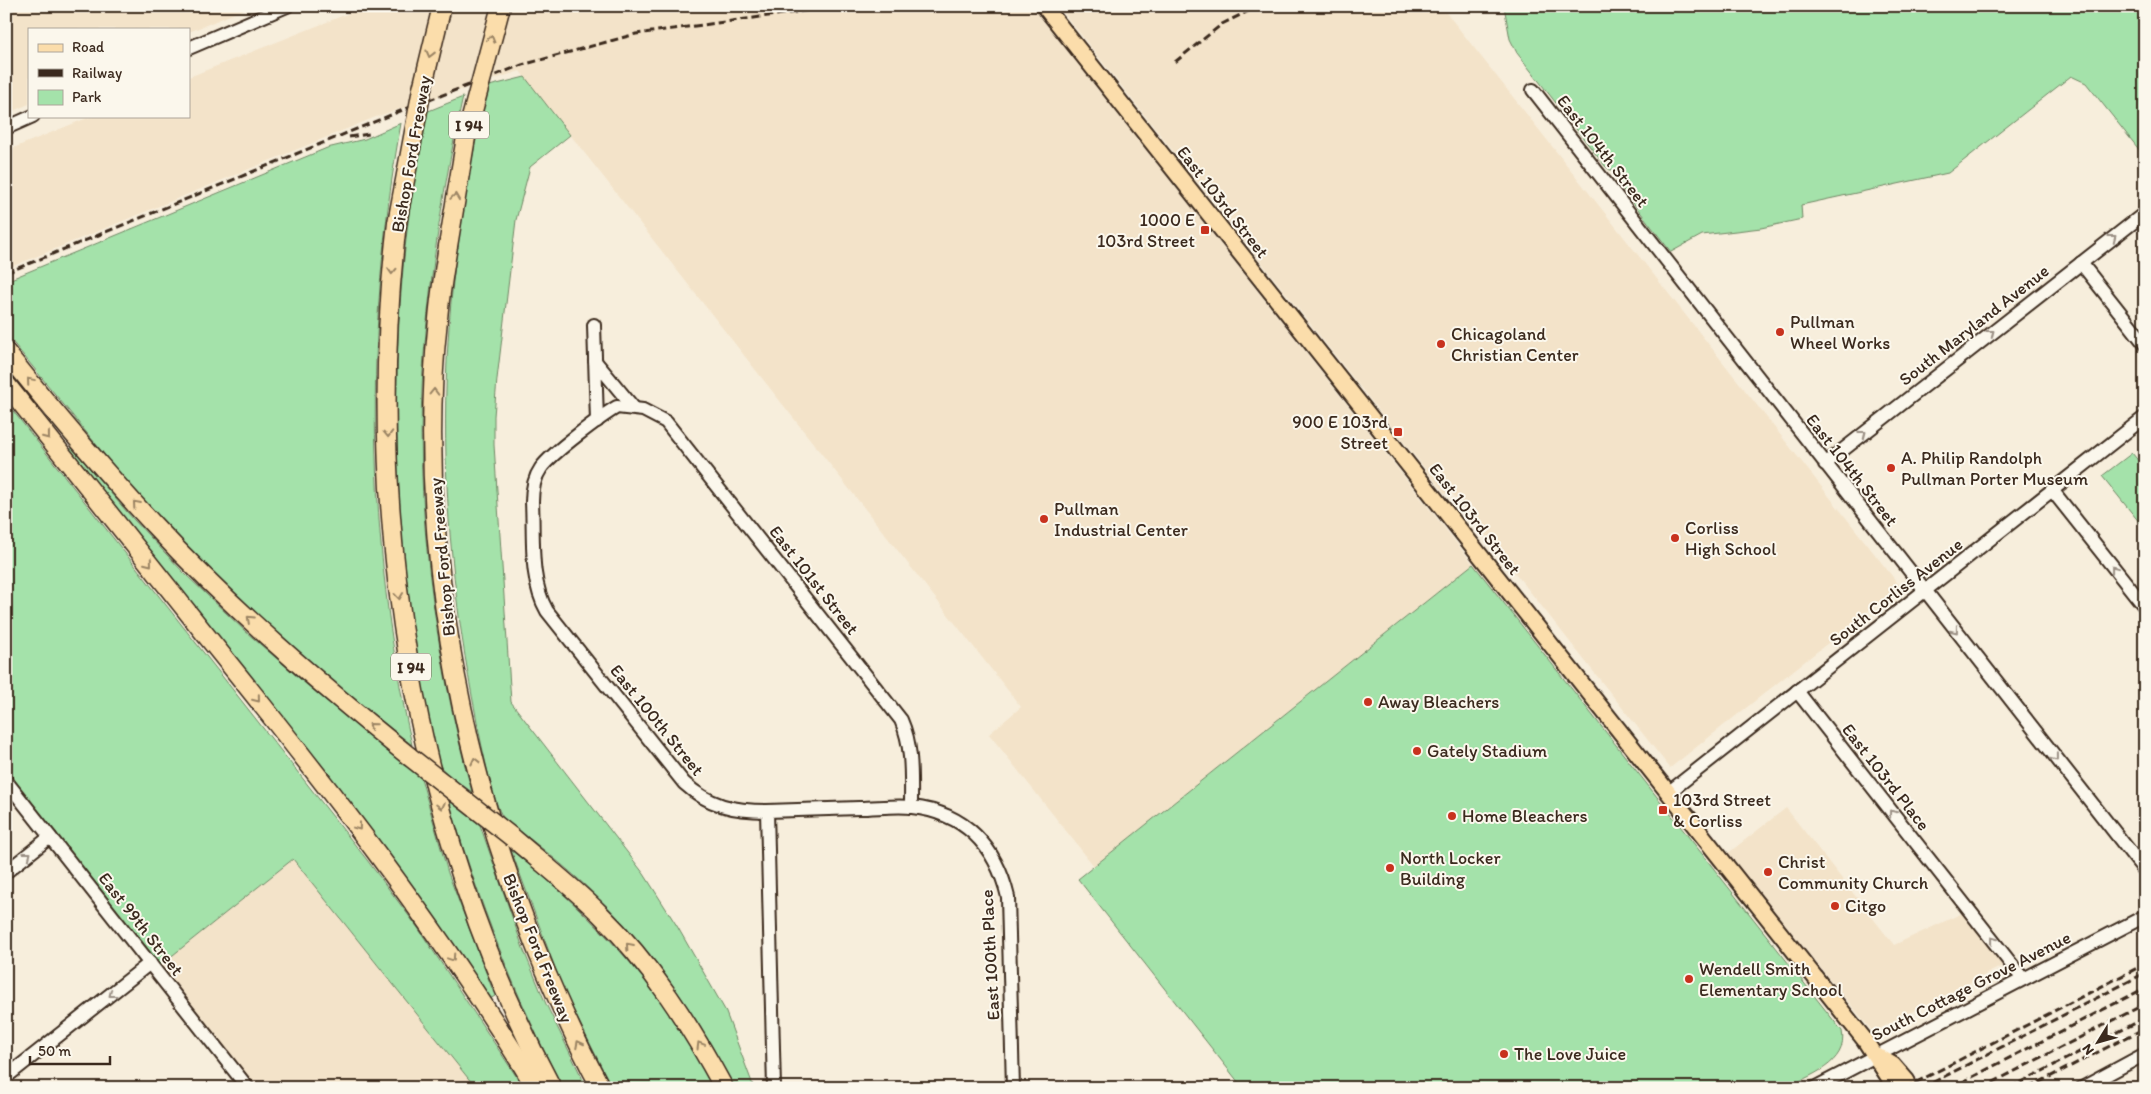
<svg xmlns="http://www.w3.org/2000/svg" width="2151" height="1094" viewBox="0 0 2151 1094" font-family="Itim,sans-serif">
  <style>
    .built { fill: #f3e3c9 }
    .green { fill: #a4e2aa; stroke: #708664 }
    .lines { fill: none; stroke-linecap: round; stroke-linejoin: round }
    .minor-casing { stroke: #3b2a1e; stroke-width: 16 }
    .major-casing { stroke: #3b2a1e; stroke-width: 19 }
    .highway-casing { stroke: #3b2a1e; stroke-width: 21 }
    .minor { stroke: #fbf7ec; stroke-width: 12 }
    .major { stroke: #fbddab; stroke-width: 15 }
    .highway { stroke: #fbddab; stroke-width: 18 }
    .rail { stroke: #3b2a1e; stroke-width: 3; stroke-dasharray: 8 4; stroke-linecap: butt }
    .highway-bridge-casing { stroke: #3b2a1e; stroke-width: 21; stroke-linecap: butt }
    .highway-bridge { stroke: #fbddab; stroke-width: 18 }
    .oneway { stroke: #9b8464 }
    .oneway2 { stroke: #9b9085 }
    .poi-dot { fill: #c8321e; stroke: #fbf7ec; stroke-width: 2 }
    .labels { text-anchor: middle; stroke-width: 4; stroke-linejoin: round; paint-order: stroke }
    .shield { fill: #fbf7ec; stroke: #75685c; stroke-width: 1 }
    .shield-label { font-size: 16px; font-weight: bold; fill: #3b2a1e }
    .street-label { font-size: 18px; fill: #3b2a1e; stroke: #fbf7ec }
    .poi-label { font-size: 18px; fill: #3b2a1e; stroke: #fbf7ec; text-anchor: start }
  </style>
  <rect width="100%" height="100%" fill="#f7eedc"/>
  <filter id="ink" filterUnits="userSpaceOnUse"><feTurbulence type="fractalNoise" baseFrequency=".02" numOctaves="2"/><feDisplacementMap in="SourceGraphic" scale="10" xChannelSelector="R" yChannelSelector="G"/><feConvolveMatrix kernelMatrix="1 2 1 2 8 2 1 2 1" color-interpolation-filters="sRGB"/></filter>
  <g filter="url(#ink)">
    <g class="built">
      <path d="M 6,6 L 252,6 L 189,32 L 189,29 L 29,29 L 29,104 L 6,114 Z"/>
      <path d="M 367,6 L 1033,6 L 1473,564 L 1094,866 L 989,734 L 1021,707 L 520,71 L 378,116 L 6,269 L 6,151 L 92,116 L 189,116 L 189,77 Z"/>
      <path d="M 1058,6 L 1441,6 L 1900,586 L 1670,768 L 1450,491 L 1445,494 Z"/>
      <path d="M 1786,808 L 1894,945 L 1969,910 L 2010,962 L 1873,1032 L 1727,854 Z"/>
      <path d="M 293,859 L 476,1088 L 253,1088 L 158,967 Z"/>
    </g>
    <g class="green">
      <path d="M 1504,6 L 2145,6 L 2145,157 L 2086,83 L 2071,76 L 1948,173 L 1801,205 L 1802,219 L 1761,228 L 1702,235 L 1671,252 L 1617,182 L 1617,169 L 1610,170 L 1605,166 L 1517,53 L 1510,39 Z"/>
      <path d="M 525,77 L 570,135 L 530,167 L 516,220 L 497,379 L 494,416 L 494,445 L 511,702 L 644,874 L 677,926 L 725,1010 L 754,1088 L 734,1088 C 697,1013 649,945 588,888 C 569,870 549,854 529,838 C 521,831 510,825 503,817 C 494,807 479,734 476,716 C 433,504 434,296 489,86 Z"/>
      <path d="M 463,97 C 444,181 431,268 424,354 C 413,497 434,655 472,792 C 464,786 443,773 440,765 C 436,757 435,745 433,736 C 427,709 421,682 417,654 C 387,474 390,291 426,112 Z"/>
      <path d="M 401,123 C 364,329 366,540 412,745 L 348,694 L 264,622 L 197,557 L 135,492 L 6,334 L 6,281 L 327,148 L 365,139 Z"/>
      <path d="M 6,402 L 367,860 L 418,928 L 524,1088 L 476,1088 L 293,859 L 158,967 L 6,772 Z"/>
      <path d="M 72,448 L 134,520 L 185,574 L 245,631 L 307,685 L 421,778 L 448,873 L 495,996 L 488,1000 L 444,932 L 367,827 L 70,449 Z"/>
      <path d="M 2132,453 L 2145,469 L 2145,520 L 2140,523 L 2102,476 Z"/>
      <path d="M 1473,564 L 1842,1031 C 1849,1064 1808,1076 1785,1088 L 1243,1088 L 1078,879 Z"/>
      <path d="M 449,801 L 480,825 L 524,951 L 546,1004 L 587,1088 L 563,1088 C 515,996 478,901 449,801 Z"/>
      <path d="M 511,850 C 575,901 629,954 676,1022 C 690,1043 702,1066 715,1088 L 612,1088 L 563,989 Z"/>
    </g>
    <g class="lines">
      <g class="minor-casing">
        <g id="minor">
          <path d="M 189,48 L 287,6"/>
          <path d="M 1533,90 L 2145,871"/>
          <path d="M 6,128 L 33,116"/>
          <path d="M 2081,263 L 2145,344"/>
          <path d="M 594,325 L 597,421"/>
          <path d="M 595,361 L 633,407"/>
          <path d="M 1825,464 L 2145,213"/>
          <path d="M 2052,490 L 2145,607"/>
          <path d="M 1797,691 L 2023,979"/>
          <path d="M 6,781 L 248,1088"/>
          <path d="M 1668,793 L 2145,417"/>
          <path d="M 767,811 C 797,810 828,809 859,808 C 876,808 895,805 912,807 C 966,813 996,847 1008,897 L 1013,1088"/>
          <path d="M 6,872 L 50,837"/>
          <path d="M 6,1077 L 150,963"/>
          <path d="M 774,1088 L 767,811 C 734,811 709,806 684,783 L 547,611 C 529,580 534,537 532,502 C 532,491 534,478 541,468 C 552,453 600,417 617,407 L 643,410 L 666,422 L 901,720 C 913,747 911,777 911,807"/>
          <path d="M 1814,1088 L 2145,916"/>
          <path d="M 2082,1088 L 2145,1054"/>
        </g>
      </g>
      <g class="major-casing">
        <g id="major">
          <path d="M 1044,6 L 1864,1039 L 1895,1087"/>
          <path d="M 1876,1055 L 1893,1065 L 1907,1081"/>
        </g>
      </g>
      <g class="highway-casing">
        <g id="highway">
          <path d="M 397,223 C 363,513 413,829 552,1088"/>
          <path d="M 448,246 C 444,270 440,295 438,319 C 416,529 458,759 538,953 C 557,999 577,1044 601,1088"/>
          <path d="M 6,352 C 53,411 103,470 154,525 C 233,610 321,685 410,757"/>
          <path d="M 6,384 C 72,468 139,551 205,634 C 323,780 439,927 536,1088"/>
          <path d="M 513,838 C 542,863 572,886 600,914 C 651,964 690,1025 724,1088"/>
        </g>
      </g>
      <use href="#minor" class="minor"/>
      <use href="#major" class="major"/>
      <use href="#highway" class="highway"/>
      <g class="rail">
        <path d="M 1175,62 L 1222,24 L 1259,6"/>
        <path d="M 349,137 L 369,134"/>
        <path d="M 6,273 L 403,110 L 522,65 L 636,34 L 842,6"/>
        <path d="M 1905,1088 L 2145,964"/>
        <path d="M 1922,1088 L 2145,973"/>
        <path d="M 1951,1088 L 2145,988"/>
        <path d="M 1982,1088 L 2145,1004"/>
        <path d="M 2010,1088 L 2145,1018"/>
        <path d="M 2028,1088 L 2145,1028"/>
      </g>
      <g class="highway-bridge-casing">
        <g id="highway-bridge">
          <path d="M 397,223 L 422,89 L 442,6"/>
          <path d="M 448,246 L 466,137 L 501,6"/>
          <path d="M 410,757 L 513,838"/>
        </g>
      </g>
      <use href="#highway-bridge" class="highway-bridge"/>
    </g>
    <defs><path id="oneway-chevron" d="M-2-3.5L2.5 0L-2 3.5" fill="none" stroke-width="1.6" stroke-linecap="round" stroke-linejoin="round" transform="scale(1.25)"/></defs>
    <g class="oneway">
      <use href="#oneway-chevron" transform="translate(491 39) rotate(-73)"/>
      <use href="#oneway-chevron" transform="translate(430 54) rotate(104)"/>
      <use href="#oneway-chevron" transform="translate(455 197) rotate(-82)"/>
      <use href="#oneway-chevron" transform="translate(392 271) rotate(93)"/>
      <use href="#oneway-chevron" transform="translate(30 381) rotate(-130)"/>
      <use href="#oneway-chevron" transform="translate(434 392) rotate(-89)"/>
      <use href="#oneway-chevron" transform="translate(388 434) rotate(88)"/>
      <use href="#oneway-chevron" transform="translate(47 436) rotate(52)"/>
      <use href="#oneway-chevron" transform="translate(136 504) rotate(-131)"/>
      <use href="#oneway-chevron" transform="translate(149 563) rotate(51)"/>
      <use href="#oneway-chevron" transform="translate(399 596) rotate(84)"/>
      <use href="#oneway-chevron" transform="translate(250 619) rotate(-137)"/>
      <use href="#oneway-chevron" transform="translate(257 699) rotate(51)"/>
      <use href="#oneway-chevron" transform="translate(372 726) rotate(-141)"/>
      <use href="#oneway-chevron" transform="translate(475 761) rotate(-104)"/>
      <use href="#oneway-chevron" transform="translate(441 806) rotate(77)"/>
      <use href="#oneway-chevron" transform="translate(358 827) rotate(53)"/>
      <use href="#oneway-chevron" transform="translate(629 946) rotate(-131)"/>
      <use href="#oneway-chevron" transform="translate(452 958) rotate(56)"/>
      <use href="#oneway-chevron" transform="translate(579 1044) rotate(-117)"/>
      <use href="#oneway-chevron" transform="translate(700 1045) rotate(-121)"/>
    </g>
    <g class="oneway2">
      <use href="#oneway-chevron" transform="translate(2113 238) rotate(-38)"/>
      <use href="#oneway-chevron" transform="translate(1991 333) rotate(-38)"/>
      <use href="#oneway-chevron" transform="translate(1863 434) rotate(-38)"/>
      <use href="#oneway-chevron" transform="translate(2114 569) rotate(-128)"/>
      <use href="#oneway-chevron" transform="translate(1955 630) rotate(52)"/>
      <use href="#oneway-chevron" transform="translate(2055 758) rotate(52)"/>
      <use href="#oneway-chevron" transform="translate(1892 813) rotate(-128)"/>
      <use href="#oneway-chevron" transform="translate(28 855) rotate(-38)"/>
      <use href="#oneway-chevron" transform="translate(1993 940) rotate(-128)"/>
      <use href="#oneway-chevron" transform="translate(112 994) rotate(142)"/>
    </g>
  </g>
  <g class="poi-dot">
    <rect x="1200" y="225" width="10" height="10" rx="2.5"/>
    <circle cx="1780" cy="332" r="5"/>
    <circle cx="1441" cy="344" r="5"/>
    <rect x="1393" y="427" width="10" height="10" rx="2.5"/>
    <circle cx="1891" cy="468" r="5"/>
    <circle cx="1044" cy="519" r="5"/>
    <circle cx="1675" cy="538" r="5"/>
    <circle cx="1368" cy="702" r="5"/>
    <circle cx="1417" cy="751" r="5"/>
    <rect x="1658" y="805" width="10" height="10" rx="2.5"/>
    <circle cx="1452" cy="816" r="5"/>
    <circle cx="1390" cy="868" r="5"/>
    <circle cx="1768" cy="872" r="5"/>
    <circle cx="1835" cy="906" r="5"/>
    <circle cx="1689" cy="979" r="5"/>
    <circle cx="1504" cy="1054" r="5"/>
  </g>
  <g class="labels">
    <g class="shield">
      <rect x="449" y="111.5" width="40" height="27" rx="4"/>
      <rect x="391" y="653.5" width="40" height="27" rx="4"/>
    </g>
    <g class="shield-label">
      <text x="469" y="131">I 94</text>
      <text x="411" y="673">I 94</text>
    </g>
    <g class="street-label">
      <text transform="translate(1603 151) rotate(52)" y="6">East 104th Street</text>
      <text transform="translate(411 154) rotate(-80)" y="6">Bishop Ford Freeway</text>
      <text transform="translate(1223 202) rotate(52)" y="6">East 103rd Street</text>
      <text transform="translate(1974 325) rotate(-38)" y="6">South Maryland Avenue</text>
      <text transform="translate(1852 470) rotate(52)" y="6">East 104th Street</text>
      <text transform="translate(1475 519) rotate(52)" y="6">East 103rd Street</text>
      <text transform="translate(442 557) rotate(-95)" y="6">Bishop Ford Freeway</text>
      <text transform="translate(814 580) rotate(52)" y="6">East 101st Street</text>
      <text transform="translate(1896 592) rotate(-38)" y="6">South Corliss Avenue</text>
      <text transform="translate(657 720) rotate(51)" y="6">East 100th Street</text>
      <text transform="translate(1886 777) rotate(52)" y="6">East 103rd Place</text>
      <text transform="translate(141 924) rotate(52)" y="6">East 99th Street</text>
      <text transform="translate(538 948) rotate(68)" y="6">Bishop Ford Freeway</text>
      <text transform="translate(990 955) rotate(-93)" y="6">East 100th Place</text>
      <text transform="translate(1971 986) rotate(-27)" y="6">South Cottage Grove Avenue</text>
    </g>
    <g class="poi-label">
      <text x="1195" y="226" text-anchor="end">1000 E<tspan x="1195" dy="21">103rd Street</tspan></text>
      <text x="1790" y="328">Pullman<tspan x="1790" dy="21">Wheel Works</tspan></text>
      <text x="1451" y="340">Chicagoland<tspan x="1451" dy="21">Christian Center</tspan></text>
      <text x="1388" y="428" text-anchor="end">900 E 103rd<tspan x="1388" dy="21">Street</tspan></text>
      <text x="1901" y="464">A. Philip Randolph<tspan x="1901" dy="21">Pullman Porter Museum</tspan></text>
      <text x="1054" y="515">Pullman<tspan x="1054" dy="21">Industrial Center</tspan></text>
      <text x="1685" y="534">Corliss<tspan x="1685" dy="21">High School</tspan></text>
      <text x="1378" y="708">Away Bleachers</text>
      <text x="1427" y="757">Gately Stadium</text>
      <text x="1673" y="806">103rd Street<tspan x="1673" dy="21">&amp; Corliss</tspan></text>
      <text x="1462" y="822">Home Bleachers</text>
      <text x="1400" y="864">North Locker<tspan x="1400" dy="21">Building</tspan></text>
      <text x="1778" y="868">Christ<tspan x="1778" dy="21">Community Church</tspan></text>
      <text x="1845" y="912">Citgo</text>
      <text x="1699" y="975">Wendell Smith<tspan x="1699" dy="21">Elementary School</tspan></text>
      <text x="1514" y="1060">The Love Juice</text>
    </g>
  </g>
  <rect width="2151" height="1094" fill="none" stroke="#fbf7ec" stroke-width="25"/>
  <rect x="12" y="12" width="2126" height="1069" fill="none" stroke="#3b2a1e" stroke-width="2" filter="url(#ink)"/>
  <rect x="28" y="28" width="162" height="90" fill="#fbf7ec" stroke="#aea59a"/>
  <rect x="38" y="44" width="25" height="8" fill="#fbddab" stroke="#aea59a"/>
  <text x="72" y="52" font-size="15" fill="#3b2a1e">Road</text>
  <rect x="38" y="69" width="25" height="8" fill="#3b2a1e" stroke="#aea59a"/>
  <text x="72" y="78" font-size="15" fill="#3b2a1e">Railway</text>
  <rect x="38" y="90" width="25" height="15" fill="#a4e2aa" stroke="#aea59a"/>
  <text x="72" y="102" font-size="15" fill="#3b2a1e">Park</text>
  <g transform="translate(2098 1042) rotate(233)" stroke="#fbf7ec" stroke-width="4" paint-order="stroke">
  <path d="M0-4L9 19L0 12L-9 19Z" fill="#3b2a1e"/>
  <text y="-8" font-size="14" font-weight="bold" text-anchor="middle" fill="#3b2a1e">N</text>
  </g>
  <path d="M30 1056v8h80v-8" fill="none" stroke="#3b2a1e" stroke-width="2.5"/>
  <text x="38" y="1056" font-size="15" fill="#3b2a1e" stroke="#fbf7ec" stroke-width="4" paint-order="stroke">50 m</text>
</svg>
